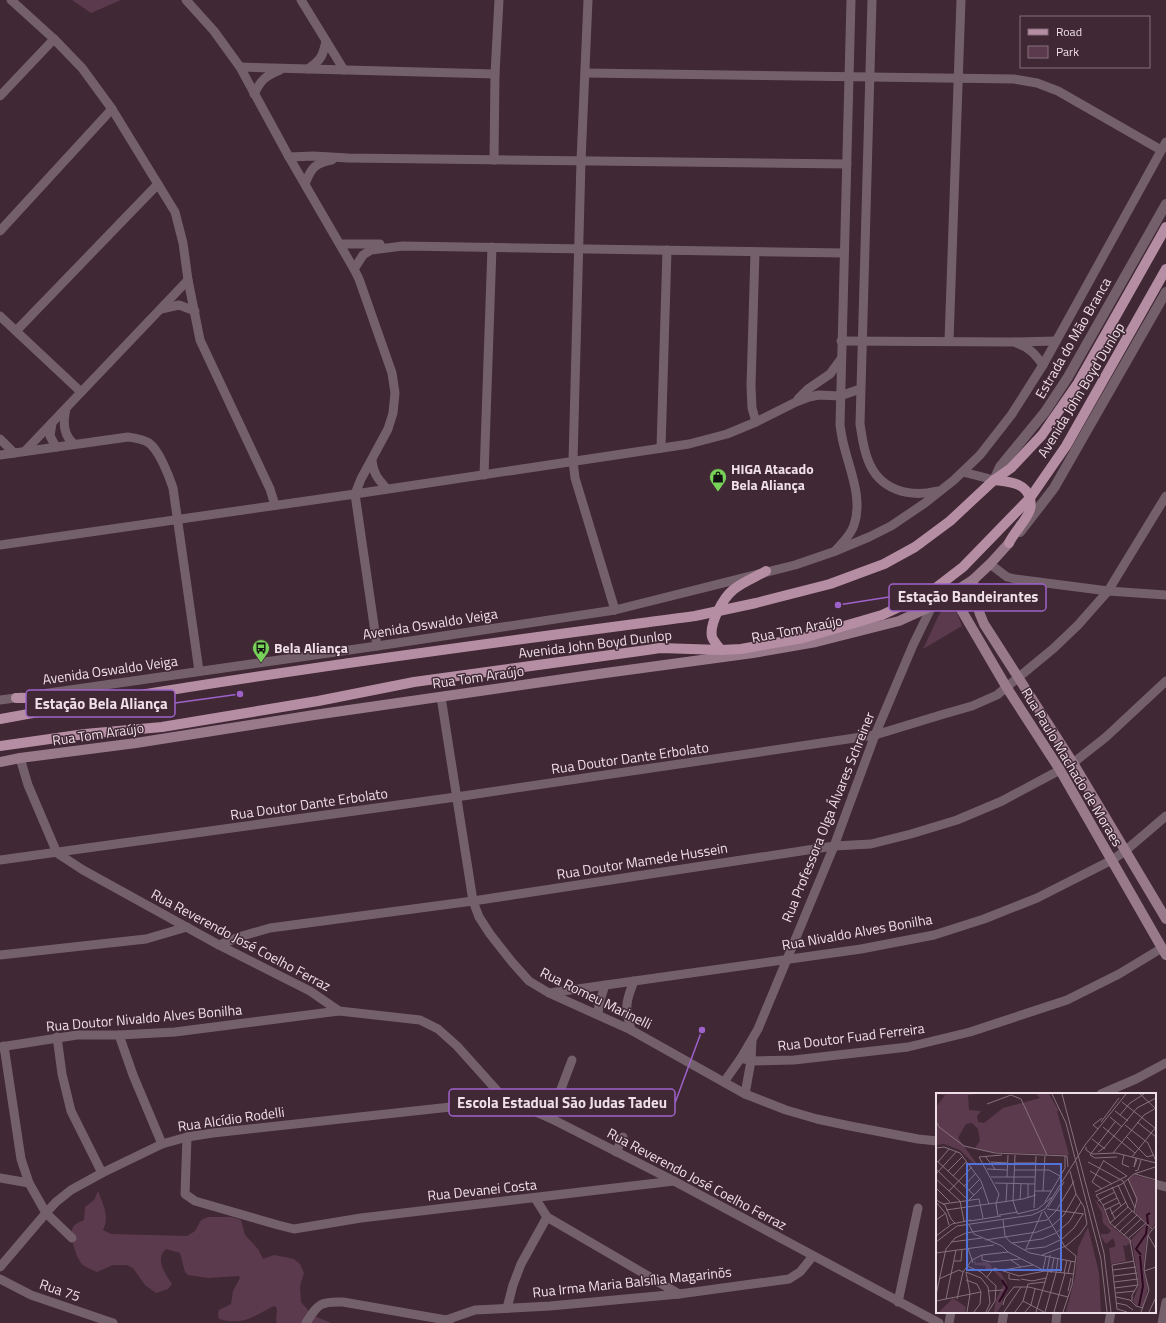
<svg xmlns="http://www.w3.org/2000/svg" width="1166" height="1323" viewBox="0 0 1166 1323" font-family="'Titillium Web',sans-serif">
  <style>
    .green { fill: #5c3a4d }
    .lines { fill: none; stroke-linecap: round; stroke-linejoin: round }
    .minor { stroke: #74606b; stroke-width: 9 }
    .tertiary { stroke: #74606b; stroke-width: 10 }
    .secondary { stroke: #997a8b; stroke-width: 10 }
    .primary { stroke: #b68ea4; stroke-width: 10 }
    .labels { text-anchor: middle; stroke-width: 3; stroke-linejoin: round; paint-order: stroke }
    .street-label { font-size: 14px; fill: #efdfe7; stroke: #402835 }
    .poi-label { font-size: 14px; font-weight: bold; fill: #efdfe7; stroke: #402835; text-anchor: start }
    .inset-river { fill: none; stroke: #2d0921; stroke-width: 2 }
    .inset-road { fill: none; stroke: #86717c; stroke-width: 1 }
    .view { fill: #5272dc; fill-opacity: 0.15; stroke: #5272dc; stroke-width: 2 }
    .inset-edge { fill: none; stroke: #efdfe7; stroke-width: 2 }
    .leader { fill: none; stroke: #9e62cb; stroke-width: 1.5 }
    .callout-dot { fill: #9e62cb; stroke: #402835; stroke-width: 1.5 }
    .callout { fill: #402835; stroke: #9e62cb; stroke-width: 1.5 }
    .callout-label { font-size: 15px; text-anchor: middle; font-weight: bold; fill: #efdfe7 }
  </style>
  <rect width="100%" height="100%" fill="#402835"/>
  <g class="green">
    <path d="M 72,0 L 121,0 L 91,13 Z"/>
    <path d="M 950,609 L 957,613 L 962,626 L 923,649 L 939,615 L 942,610 Z"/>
    <path d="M 98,1191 C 103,1205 110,1216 103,1230 L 111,1234 L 187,1236 L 195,1231 L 201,1220 L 208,1217 L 232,1217 L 241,1220 L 245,1235 L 258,1249 L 263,1259 L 274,1255 L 294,1259 L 300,1264 L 304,1273 L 300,1286 L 301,1302 L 312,1315 L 331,1323 L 277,1323 L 276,1321 L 277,1309 L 275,1306 C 268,1308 264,1312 257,1315 C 244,1322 233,1323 219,1319 L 218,1315 L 219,1310 L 231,1304 L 233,1291 L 240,1278 L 239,1276 L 208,1278 L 188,1275 L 185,1272 L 180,1253 L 166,1249 C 154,1259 166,1275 172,1284 L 168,1289 L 156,1293 L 145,1285 L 133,1268 L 127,1265 L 113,1265 L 97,1272 C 93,1270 87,1268 83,1265 C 76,1259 69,1235 73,1227 C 76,1223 80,1222 84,1220 L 85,1207 L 94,1200 Z"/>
  </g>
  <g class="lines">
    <g class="minor">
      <path d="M 11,0 L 54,39 L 82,68 L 112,109 L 175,212 L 183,243 L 188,280 L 200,340 L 270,489 L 275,505"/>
      <path d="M 186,0 L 214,31 L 240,67 L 289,157 L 354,269 L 359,279 L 392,373 L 395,393 L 393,413 L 388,429 L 361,479 L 355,494 L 377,646"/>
      <path d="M 301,0 L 344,70"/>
      <path d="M 588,0 L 581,161 L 573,461 L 575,478 L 615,610"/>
      <path d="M 872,0 L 860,424 C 862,436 863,448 868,460 C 879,490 909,498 937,491"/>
      <path d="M 240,67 L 495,74"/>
      <path d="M 308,69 C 321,60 323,56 326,41"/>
      <path d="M 585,73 L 1014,79 L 1037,83 L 1058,91 L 1161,150"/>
      <path d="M 254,94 C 261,80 265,76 280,70"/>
      <path d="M 0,96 L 54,39"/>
      <path d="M 289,157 L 314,156 L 348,158 L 847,164"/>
      <path d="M 494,160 L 495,74 L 499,0"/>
      <path d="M 305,184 C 311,168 315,163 332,160"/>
      <path d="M 0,231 L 112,109"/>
      <path d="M 340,244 L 380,244"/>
      <path d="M 755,252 L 751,386 L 752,408 L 756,422"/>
      <path d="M 354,269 L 363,255 L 371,250 L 403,246 L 844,253"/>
      <path d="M 161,309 L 179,305 L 195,311"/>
      <path d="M 0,316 L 81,392"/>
      <path d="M 16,331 L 158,184"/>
      <path d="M 841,341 L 1011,342 L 1056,341"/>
      <path d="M 949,341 L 961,0"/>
      <path d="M 1016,343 C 1029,347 1035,354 1043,365"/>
      <path d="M 798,399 L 808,389 L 830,374 L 841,359"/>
      <path d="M 66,409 C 63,421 63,435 74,444"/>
      <path d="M 52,423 L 50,436 L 56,447"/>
      <path d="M 0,439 L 14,453"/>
      <path d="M 661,448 L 667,250"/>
      <path d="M 25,451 L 188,280"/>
      <path d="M 0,455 L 128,437 C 135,438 143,439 149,443 C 159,450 169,476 173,488 L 199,671"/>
      <path d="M 372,461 C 374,475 378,479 387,489"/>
      <path d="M 963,472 L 994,480"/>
      <path d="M 484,475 L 492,247"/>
      <path d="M 0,545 L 355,494 L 689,444 L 727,434 L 756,422 L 796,402 L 809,397 L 819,395 L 840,396 L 860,389"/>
      <path d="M 836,550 C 843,542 851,535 854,525 C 863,499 850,471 844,446 C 842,439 841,432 840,425 L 851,0"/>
      <path d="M 990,564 L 1007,577 L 1015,579 L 1108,591 L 1166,595"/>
      <path d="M 35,695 L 377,646 L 615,610 L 795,565 L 833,552 L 869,537 L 891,526 L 925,503 L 954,480 L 980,455 L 1012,414 L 1043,365 L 1166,142"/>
      <path d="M 441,697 L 473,901 L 479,917 L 490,934 L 512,962 L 529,981 L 549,993 L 631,1030 L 745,1094 L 786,1110 L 817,1119 L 850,1126 L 918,1139 L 937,1141"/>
      <path d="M 0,700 L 22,697"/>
      <path d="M 20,758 L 28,785 L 57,853 L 83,870 L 219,945 L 310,991 L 339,1011 L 420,1020 L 438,1029 L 457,1046 L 510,1105"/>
      <path d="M 1073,763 L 1106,737 L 1166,681"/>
      <path d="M 0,860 L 456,797 L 875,735 L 944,714 L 972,706 L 997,695 L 1054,648 L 1078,625 L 1108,591 L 1166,496"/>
      <path d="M 219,945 L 242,936 L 270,928 L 473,901 L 834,846 L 871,844 L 911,834 L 957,820 L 1002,801 L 1060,770"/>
      <path d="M 0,955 L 146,939 L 187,927"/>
      <path d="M 549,993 L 861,949 L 934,935 L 984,919 L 1037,898 L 1112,860 L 1125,851 L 1166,816"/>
      <path d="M 598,1014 L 599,1004 L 605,985"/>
      <path d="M 631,1030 C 625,1007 625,1003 634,981"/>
      <path d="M 119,1035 L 133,1075 L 162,1144"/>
      <path d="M 57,1037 L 62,1074 L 71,1111 L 102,1173"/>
      <path d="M 4,1046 L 21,1159 L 29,1183 L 46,1213 L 72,1238"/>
      <path d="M 0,1047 L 77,1035 L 119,1035 L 175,1032 L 339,1011"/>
      <path d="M 741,1058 L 751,1061 L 794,1060 L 908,1047 L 970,1032 L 1067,1000 L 1119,974 L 1162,948"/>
      <path d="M 724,1082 L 741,1058 L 758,1029 L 834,846 L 875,735 L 913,645 L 932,606"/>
      <path d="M 745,1094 L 751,1061 L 752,1040"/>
      <path d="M 1101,1094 L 1136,1079 L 1166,1063"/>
      <path d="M 550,1118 L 572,1060"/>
      <path d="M 187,1137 L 185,1194 L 195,1201 L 278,1225 L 294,1229 L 361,1218 L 674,1181"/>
      <path d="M 616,1152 L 623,1137"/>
      <path d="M 0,1178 L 29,1183"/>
      <path d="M 1155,1184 L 1166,1187"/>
      <path d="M 535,1198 L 547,1217 L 679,1294"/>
      <path d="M 0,1267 L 46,1213 L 56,1202 L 71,1190 L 102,1173 L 162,1144 L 187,1137 L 213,1133 L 487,1103 L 527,1108 L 550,1118 L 674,1181 L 939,1323"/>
      <path d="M 0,1279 L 31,1295 L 113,1323"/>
      <path d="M 898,1302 L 918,1208"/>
      <path d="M 507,1308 L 513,1285 L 521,1264 L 547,1217"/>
      <path d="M 446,1320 L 475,1310 L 550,1306 L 679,1294 L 789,1279 L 800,1272 L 813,1256"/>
      <path d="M 306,1323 C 318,1304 320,1301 343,1302 L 446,1320 L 449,1322"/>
      <path d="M 949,1323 L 951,1312"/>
      <path d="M 1002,1323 L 1004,1312"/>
      <path d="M 1056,1323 L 1057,1312"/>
      <path d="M 1109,1323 L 1111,1312"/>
      <path d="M 1162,1323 L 1166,1302"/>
    </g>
    <g class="tertiary">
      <path d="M 994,480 L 1000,467 L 1045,412 L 1068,377 L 1166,204"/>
      <path d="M 1020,532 L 1054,488 L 1166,292"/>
    </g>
    <g class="secondary">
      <path d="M 973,580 C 974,596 977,609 984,624 L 1073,763 L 1166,919"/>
      <path d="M 952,594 L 1007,688 L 1060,770 L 1166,955"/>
      <path d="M 0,762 L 20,758 L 136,743 L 314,715 L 598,674 L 753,653 L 816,642 L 899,621 L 932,606 L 973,580 L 990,564 L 1009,543"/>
    </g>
    <g class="primary">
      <path d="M 994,480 C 1009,482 1026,482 1030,499 C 1031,503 1031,508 1029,512 C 1025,522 1014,532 1009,543"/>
      <path d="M 721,650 C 718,646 714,642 712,637 C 709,624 723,598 733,590 C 742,582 756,577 766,571"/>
      <path d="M 16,698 L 42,698 L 77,702"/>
      <path d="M 0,719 C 230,677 463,647 695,616 L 756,603 L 830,584 L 884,564 L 915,547 L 950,521 L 994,480 L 1011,468 L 1042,435 L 1078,383 L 1166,227"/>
      <path d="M 0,746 L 85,734 L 162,727 L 318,701 L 414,682 L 647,650 L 660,648 L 721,650 L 741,649 L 803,638 L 882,615 L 910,602 L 937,587 L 963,567 L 1030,498 L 1066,446 L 1166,269"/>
    </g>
  </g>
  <defs>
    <g id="shop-pin" transform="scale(0.9)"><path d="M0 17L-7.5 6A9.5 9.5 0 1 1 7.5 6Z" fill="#78d259" stroke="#402835"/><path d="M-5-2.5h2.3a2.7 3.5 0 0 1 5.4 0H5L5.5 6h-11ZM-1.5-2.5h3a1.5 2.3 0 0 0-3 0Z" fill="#111"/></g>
    <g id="bus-pin" transform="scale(0.9)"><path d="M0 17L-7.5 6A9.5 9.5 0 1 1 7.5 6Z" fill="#78d259" stroke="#402835"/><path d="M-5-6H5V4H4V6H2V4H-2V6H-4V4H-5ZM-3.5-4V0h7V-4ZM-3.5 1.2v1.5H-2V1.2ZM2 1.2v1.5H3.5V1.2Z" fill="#111"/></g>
  </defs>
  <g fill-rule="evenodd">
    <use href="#shop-pin" x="718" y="477"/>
    <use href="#bus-pin" x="261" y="648"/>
  </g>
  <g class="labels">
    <g class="street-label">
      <text transform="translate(1073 338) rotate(-60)" y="5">Estrada do Mão Branca</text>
      <text transform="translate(1081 390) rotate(-59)" y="5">Avenida John Boyd Dunlop</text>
      <text transform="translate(430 624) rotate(-9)" y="5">Avenida Oswaldo Veiga</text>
      <text transform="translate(797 629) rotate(-11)" y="5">Rua Tom Araújo</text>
      <text transform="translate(595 644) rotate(-7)" y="5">Avenida John Boyd Dunlop</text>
      <text transform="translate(110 670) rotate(-8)" y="5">Avenida Oswaldo Veiga</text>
      <text transform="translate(478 677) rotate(-8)" y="5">Rua Tom Araújo</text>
      <text transform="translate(98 734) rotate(-8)" y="5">Rua Tom Araújo</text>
      <text transform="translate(630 758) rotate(-8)" y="5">Rua Doutor Dante Erbolato</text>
      <text transform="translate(1072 767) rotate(59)" y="5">Rua Paulo Machado de Moraes</text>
      <text transform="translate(309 804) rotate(-8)" y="5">Rua Doutor Dante Erbolato</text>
      <text transform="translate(828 817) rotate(-68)" y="5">Rua Professora Olga Álvares Schreiner</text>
      <text transform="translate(642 861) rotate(-9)" y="5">Rua Doutor Mamede Hussein</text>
      <text transform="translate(857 932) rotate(-10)" y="5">Rua Nivaldo Alves Bonilha</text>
      <text transform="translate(241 940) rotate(28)" y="5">Rua Reverendo José Coelho Ferraz</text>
      <text transform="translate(596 998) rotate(26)" y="5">Rua Romeu Marinelli</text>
      <text transform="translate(144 1018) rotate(-5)" y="5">Rua Doutor Nivaldo Alves Bonilha</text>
      <text transform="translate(851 1037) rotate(-7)" y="5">Rua Doutor Fuad Ferreira</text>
      <text transform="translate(231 1119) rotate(-8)" y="5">Rua Alcídio Rodelli</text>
      <text transform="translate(697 1179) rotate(28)" y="5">Rua Reverendo José Coelho Ferraz</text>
      <text transform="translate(482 1190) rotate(-6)" y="5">Rua Devanei Costa</text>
      <text transform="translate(632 1282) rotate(-6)" y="5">Rua Irma Maria Balsília Magarinõs</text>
      <text transform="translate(60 1290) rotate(19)" y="5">Rua 75</text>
    </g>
    <g class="poi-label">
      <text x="731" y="474">HIGA Atacado<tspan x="731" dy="16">Bela Aliança</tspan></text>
      <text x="274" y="653">Bela Aliança</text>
    </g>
  </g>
  <g transform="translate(936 1093)">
    <rect width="220" height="220" fill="#402835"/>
    <path d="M 0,1 L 41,1 L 32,2 L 33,17 L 45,18 L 41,23 L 42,29 L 48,30 L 67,15 L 104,5 L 100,1 L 113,1 L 123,18 L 121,18 L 133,62 L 55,59 L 39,55 L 44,48 L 42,36 L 36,30 L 30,31 L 22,45 L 41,71 L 39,72 L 24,57 L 8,51 L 0,52 L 0,14 L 9,2 ZM 198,82 L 220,88 L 220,130 L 216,135 L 199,120 L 201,109 L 192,86 ZM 158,106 L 167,115 L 174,132 L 188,143 L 195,147 L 210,131 L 215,137 L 211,142 L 207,177 L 212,195 L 207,214 L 200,212 L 197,208 L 203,192 L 196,149 L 190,153 L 187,152 L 190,168 L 175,171 L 173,155 L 179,154 L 179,150 L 177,145 L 170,151 L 165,144 L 165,141 L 172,141 L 175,138 L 167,130 L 166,120 ZM 152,134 L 163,180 L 165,219 L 130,219 L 139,184 L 142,155 ZM 39,166 L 40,170 L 51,169 L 55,172 L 56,176 L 65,180 L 72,193 L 59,179 L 53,176 L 49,177 L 50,173 L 38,172 ZM 68,191 L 72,197 L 66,204 L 67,210 L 61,219 L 58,219 L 60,207 ZM 17,205 L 30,214 L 29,219 L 3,219 Z" fill="#5c3a4d"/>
    <path class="inset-river" d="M 212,131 L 211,122 L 214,120M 205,162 L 200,156 L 210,141 L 211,133M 63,209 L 71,195 L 66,187M 203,213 L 207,193 L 204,163"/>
    <path class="inset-road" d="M 116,1 L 130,30 L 149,104 L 165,166 L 171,219M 126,1 L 168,160 L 175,219M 204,1 L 219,15M 186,9 L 219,35M 51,11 L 75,2 L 85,6 L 111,62M 179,18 L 192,28M 184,22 L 194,10 L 208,1M 174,24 L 186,34M 0,28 L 3,34 L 28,53 L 59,60 L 131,63 L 132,74M 165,29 L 183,5M 179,29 L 154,62 L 159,65 L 181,64M 201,29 L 220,44M 189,32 L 212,50 L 220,68M 167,34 L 179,44M 162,36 L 157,32 L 166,25M 190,43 L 211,64 L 218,62M 179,44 L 199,60M 156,46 L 169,56M 150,54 L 150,57 L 156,61 L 180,60 L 220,70M 0,55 L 8,54 L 24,60 L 45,88 L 53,111M 162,59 L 168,55 L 201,15 L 220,5M 177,60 L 208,22 L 220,15M 79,62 L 77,108 L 81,120M 188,62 L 186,71 L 193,74M 49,63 L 59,76M 196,64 L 220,34M 200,65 L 198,74 L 201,66M 0,67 L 38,102M 2,69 L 13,56M 55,69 L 71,70M 152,69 L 187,88 L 199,115M 79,70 L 100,70M 0,76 L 32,107M 51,76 L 71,77M 78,77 L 113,77 L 124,83M 12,78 L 26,64M 154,78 L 176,91M 199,78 L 202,77 L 205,67M 0,81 L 21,58M 199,81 L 220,87M 17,83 L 30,69M 55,84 L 99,84M 71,84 L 72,62M 0,86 L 24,108 L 28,128M 192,86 L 201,106 L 198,119M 59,90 L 99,91M 92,91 L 92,105M 182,92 L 192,114 L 216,136M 28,93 L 40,80M 176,94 L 185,113M 0,95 L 14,109M 166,96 L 156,89 L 168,67M 33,97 L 44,86M 13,98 L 36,74M 99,98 L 116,98M 107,98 L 109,63M 159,99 L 191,83 L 168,68M 0,107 L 9,112 L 15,126 L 19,130M 33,107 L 46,94M 84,107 L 85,91M 162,108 L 179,99M 0,109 L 10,121 L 13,132M 70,109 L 71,91M 109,109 L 129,75 L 129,63M 7,111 L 43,106 L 47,125M 167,112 L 181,105M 112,114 L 128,89M 98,115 L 100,63M 174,115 L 179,126M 111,116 L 148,121M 10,117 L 87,106 L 100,102M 169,117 L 183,110M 108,118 L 129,154 L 140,163 L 136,192 L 127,219M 81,121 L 102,116 L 116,104M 175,121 L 190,109M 63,122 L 82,119M 62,123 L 60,111 L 63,101 L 43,64 L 66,62M 0,127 L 10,120M 67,127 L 69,143 L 74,149 L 94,160 L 139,169M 34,128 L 65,123M 174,130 L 192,114M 33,132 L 38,141 L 66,153 L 72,159 L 109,178 L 138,181M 117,132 L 128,122 L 140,101M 178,135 L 196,118M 183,139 L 201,122M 188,142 L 205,126M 212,142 L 220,156M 0,143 L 16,131 L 35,127M 193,145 L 210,130M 126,146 L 138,135 L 147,121M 49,147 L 101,139 L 116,133M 0,149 L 21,133 L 96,122 L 109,116 L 149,52 L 190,1M 15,149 L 46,145M 76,150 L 106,146 L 120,140 L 133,129 L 145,109M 32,155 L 37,170M 91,156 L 109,154 L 124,147M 89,158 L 106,119M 0,160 L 58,152M 46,162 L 46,167 L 55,169 L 84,166M 106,162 L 130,153 L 144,141 L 151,131 L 148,114 L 140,101 L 134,78M 75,167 L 85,174M 18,168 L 25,168 L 26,156M 31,173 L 45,179 L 60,193 L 59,208 L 52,219M 67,177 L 97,172M 107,177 L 110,163M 177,177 L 200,174M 208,178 L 220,174M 30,179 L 45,185 L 52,194 L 54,210 L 50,219M 30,179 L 34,201 L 31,219M 111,179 L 114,162M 115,180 L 118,165M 120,180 L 122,165M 124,180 L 126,166M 128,180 L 131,167M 132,180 L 135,168M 73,181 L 73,186 L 84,187M 178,183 L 201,180M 51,184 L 58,175 L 83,183 L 109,178M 3,186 L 23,177 L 27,179M 85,186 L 96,188 L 110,185M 30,187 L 41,191 L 45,199 L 44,211 L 38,219M 178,189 L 202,186M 179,195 L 202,192M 53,198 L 67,197M 132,198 L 135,185M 180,200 L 199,198M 0,202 L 10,156 L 19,145 L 30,140 L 111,127 L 120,118 L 138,88M 180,204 L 194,207 L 200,213 L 207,215M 10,206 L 20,157M 21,206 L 27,179 L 36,167 L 46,162 L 72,159M 0,208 L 45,199M 87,208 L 108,219M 196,208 L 196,202 L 202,192 L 194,147 L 174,130 L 167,112 L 160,102 L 186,91 L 198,81 L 219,74M 180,210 L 190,212 L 197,217M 67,212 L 69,205 L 78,194 L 93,194 L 132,204M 68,219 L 85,194M 79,219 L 87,208 L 92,191 L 109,189M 89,219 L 95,212 L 99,196M 100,219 L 112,179M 109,219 L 120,180M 118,219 L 129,180M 191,219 L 181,216 L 176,172 L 198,168M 205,219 L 213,197 L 208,177 L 212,142 L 220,132M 213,219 L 220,204"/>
    <path class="view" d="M 31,71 L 125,71 L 125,177 L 31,177 Z"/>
    <rect width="220" height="220" class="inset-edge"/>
  </g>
  <path class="leader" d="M838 605L889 597M240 694L175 703M702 1030L675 1103"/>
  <g class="callout-dot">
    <circle cx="838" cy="605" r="4"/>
    <circle cx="240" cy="694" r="4"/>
    <circle cx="702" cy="1030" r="4"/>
  </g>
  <g class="callout">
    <rect x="889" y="584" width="157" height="27" rx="4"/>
    <rect x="26" y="690" width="149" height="27" rx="4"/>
    <rect x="449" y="1089" width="226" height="27" rx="4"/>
  </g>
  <g class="callout-label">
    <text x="968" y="602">Estação Bandeirantes</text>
    <text x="101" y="709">Estação Bela Aliança</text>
    <text x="562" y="1108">Escola Estadual São Judas Tadeu</text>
  </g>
  <rect x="1020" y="16" width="130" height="52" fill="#402835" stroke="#86717c"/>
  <rect x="1028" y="29" width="20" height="6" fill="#b68ea4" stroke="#86717c"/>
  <text x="1056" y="36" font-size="12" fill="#efdfe7">Road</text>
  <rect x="1028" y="46" width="20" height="12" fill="#5c3a4d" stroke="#86717c"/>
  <text x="1056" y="56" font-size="12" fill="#efdfe7">Park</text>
</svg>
